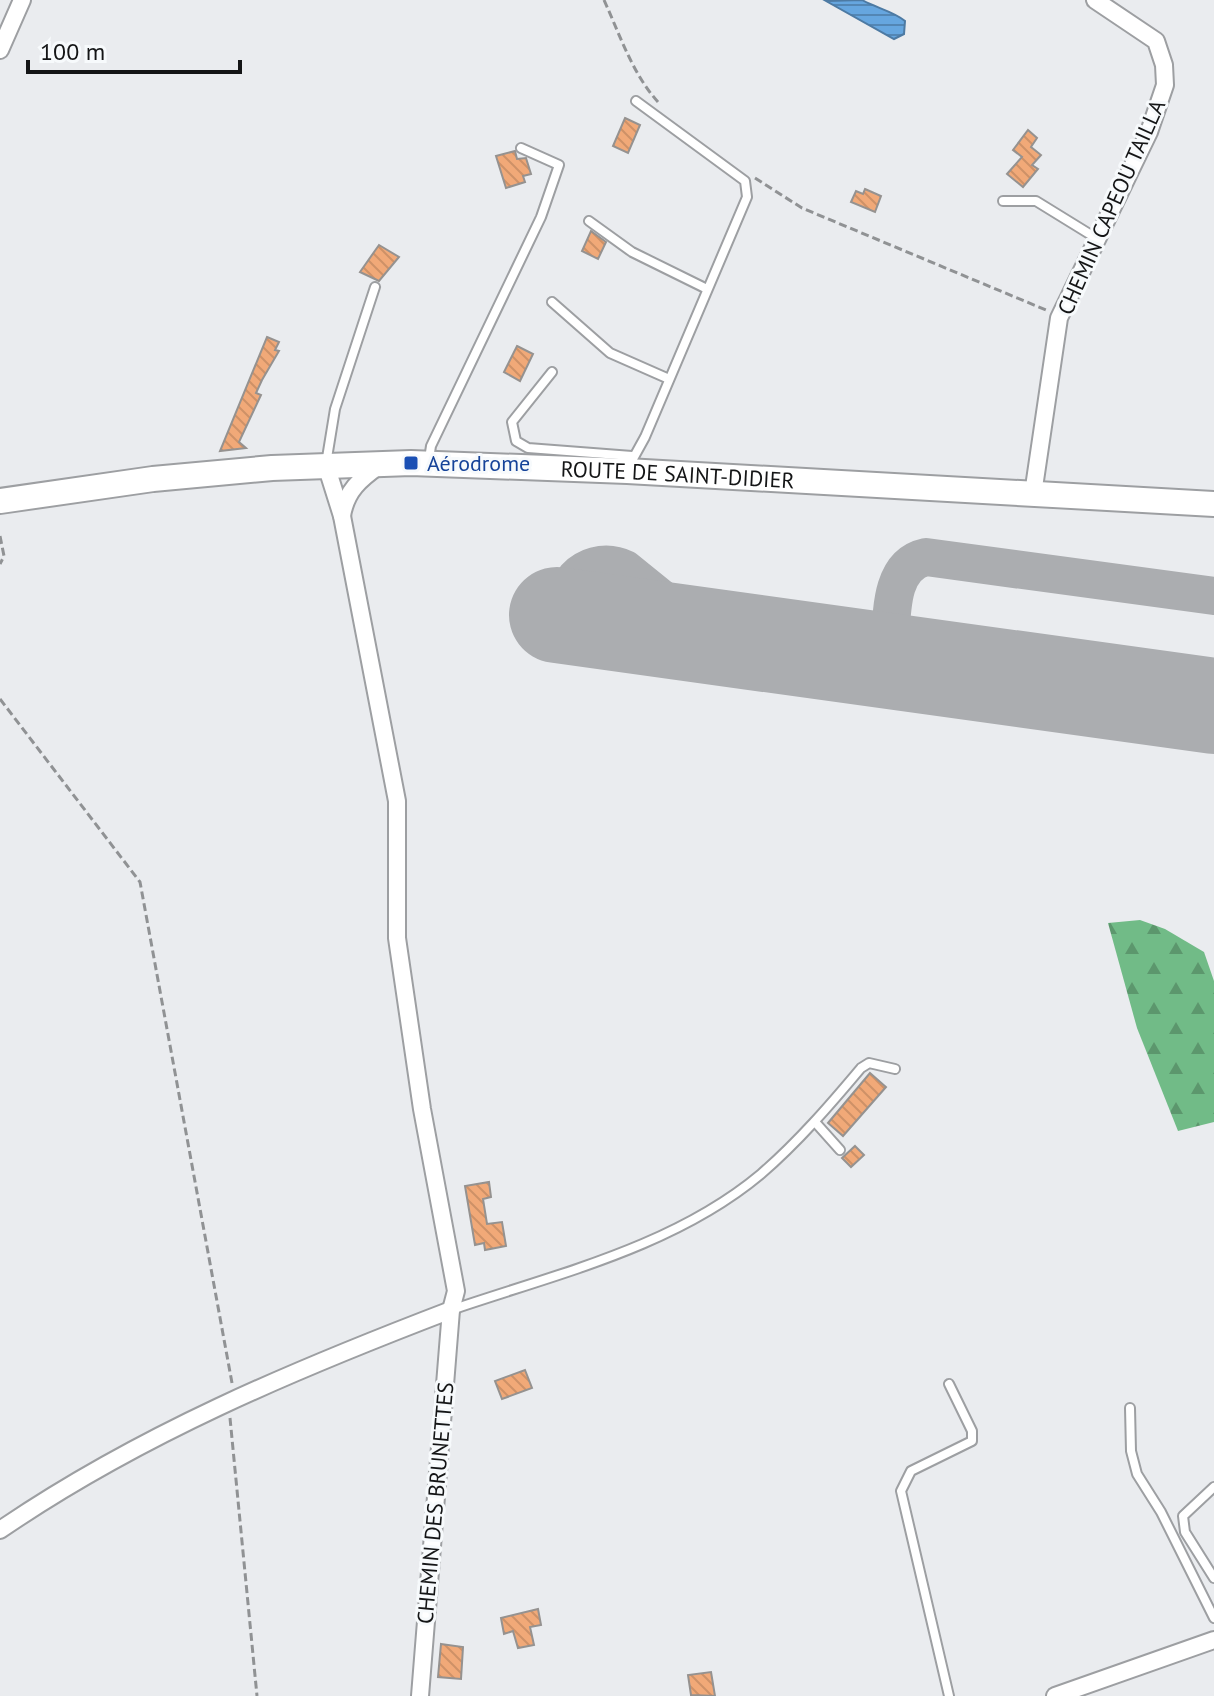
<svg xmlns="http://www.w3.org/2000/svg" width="1214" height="1696" viewBox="0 0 1214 1696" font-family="'PT Sans',sans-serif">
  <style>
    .forest { fill: url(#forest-firs) }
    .water { fill: url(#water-rules); stroke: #4d7aa3; stroke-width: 2 }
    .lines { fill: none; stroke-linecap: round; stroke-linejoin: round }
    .taxiway { stroke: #abadb0; stroke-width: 38 }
    .runway { stroke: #abadb0; stroke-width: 96 }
    .building { fill: url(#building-back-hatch); stroke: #959290; stroke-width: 2 }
    .lane-casing { stroke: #9d9fa2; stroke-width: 12 }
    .street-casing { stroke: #9d9fa2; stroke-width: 20 }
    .secondary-casing { stroke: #9d9fa2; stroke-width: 28 }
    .path { stroke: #909294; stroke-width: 3; stroke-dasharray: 8 4; stroke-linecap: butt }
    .lane { stroke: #fff; stroke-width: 8 }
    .street { stroke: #fff; stroke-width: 16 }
    .secondary { stroke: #fff; stroke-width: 24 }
    .transit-dot { fill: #1a4fb4; stroke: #f7fafc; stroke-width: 3 }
    .labels { text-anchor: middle; stroke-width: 6; stroke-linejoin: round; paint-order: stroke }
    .street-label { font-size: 22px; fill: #141516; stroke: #f7fafc }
    .transit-label { font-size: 22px; fill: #164399; stroke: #f7fafc; text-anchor: start }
  </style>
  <defs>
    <pattern id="forest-firs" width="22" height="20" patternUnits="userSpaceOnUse" patternTransform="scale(2)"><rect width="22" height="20" fill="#71bb87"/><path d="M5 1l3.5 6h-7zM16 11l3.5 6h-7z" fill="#5c976d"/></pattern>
    <pattern id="water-rules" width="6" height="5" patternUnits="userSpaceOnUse" patternTransform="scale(2)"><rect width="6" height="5" fill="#66a6df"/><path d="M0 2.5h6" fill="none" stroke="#5386b4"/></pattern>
    <pattern id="building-back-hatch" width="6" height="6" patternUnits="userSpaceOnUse" patternTransform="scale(2)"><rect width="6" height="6" fill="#f1a978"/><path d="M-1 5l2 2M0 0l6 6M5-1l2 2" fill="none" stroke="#ce9167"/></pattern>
  </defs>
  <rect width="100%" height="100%" fill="#eaecef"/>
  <path class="forest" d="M 1140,920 L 1165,929 L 1204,952 L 1214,981 L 1214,1122 L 1178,1131 L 1137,1028 L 1108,923 Z"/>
  <path class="water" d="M 862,0 C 874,7 895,12 905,21 L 904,34 L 894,39 L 826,1 Z"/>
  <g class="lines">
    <g class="taxiway">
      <path d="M 571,616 C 555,582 593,553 625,569 L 709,637"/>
      <path d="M 889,660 C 893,626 885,566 926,557 L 1214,596"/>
    </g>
    <path class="runway" d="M 557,615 L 1214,706"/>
  </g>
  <g class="building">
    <path d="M 625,118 L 640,125 L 628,153 L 613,146 Z"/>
    <path d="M 1028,130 L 1037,138 L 1031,147 L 1041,155 L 1032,165 L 1038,169 L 1023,187 L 1007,174 L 1022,157 L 1013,150 Z"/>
    <path d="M 515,151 L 517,159 L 526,158 L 531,174 L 523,176 L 525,182 L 506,188 L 496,156 Z"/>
    <path d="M 865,189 L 881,196 L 875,212 L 851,202 L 856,191 L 863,194 Z"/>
    <path d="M 591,231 L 606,242 L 598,259 L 582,251 Z"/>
    <path d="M 379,245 L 399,257 L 379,281 L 360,272 Z"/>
    <path d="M 267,337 L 279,342 L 275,350 L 279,351 L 262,380 L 256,393 L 261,395 L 239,442 L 246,448 L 220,451 Z"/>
    <path d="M 517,346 L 533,354 L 520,381 L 504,372 Z"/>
    <path d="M 870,1073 L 886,1087 L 843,1136 L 828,1123 Z"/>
    <path d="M 855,1146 L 864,1155 L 851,1167 L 842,1158 Z"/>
    <path d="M 489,1182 L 491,1197 L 483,1199 L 487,1224 L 502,1222 L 506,1246 L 485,1250 L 484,1243 L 475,1245 L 465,1186 Z"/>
    <path d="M 525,1370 L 532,1388 L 502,1399 L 495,1381 Z"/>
    <path d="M 538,1609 L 541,1625 L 530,1627 L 534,1645 L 518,1648 L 513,1631 L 504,1634 L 501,1618 Z"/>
    <path d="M 441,1644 L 463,1647 L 461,1679 L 438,1677 Z"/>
    <path d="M 711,1672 L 715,1696 L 691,1695 L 688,1675 Z"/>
  </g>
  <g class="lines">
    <g class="lane-casing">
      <g id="lane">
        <path d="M 1003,201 L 1036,201 L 1096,238"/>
        <path d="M 589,221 L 632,252 L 707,289"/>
        <path d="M 552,302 L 610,353 L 669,379"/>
        <path d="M 552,372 L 512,422 L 516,441 L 528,448 L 632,456"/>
        <path d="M 429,459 L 431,446 L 541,217 L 559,165 L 521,148"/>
        <path d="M 326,464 L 335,409 L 375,287"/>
        <path d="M 629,466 L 645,437 L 747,197 L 745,181 L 636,101"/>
        <path d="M 815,1122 L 840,1150"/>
        <path d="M 451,1310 C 556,1274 674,1247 761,1174 C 798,1142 830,1105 861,1068 L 869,1063 L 895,1069"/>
        <path d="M 1130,1408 L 1131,1451 L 1137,1474 L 1161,1512 L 1214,1618"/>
        <path d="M 1214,1487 L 1183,1516 L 1185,1532 L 1214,1578"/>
        <path d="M 949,1696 L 901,1491 L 911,1471 L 972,1441 L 972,1431 L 949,1384"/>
      </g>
    </g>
    <g class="street-casing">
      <g id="street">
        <path d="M 0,50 L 22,0"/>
        <path d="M 326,465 L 342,516 L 397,801 L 397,938 L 422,1109 L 456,1291 L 451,1310 L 420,1696"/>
        <path d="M 1033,494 L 1059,318 L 1149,132 L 1165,85 L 1164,65 L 1156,41 L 1095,0"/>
        <path d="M 342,516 C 346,491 360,479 380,465"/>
        <path d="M 0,1530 C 139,1435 294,1370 451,1310"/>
        <path d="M 1055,1696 L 1214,1640"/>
      </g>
    </g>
    <g class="secondary-casing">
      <g id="secondary">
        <path id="s1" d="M 0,501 L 153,479 L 272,468 L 411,463 L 627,471 L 1214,504"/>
      </g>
    </g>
    <g class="path">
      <path d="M 604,0 C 620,35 632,73 658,102"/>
      <path d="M 755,178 L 802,208 L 1046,310"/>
      <path d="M 0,536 L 4,556 L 0,564"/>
      <path d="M 0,699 L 140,882 L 232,1383"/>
      <path d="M 230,1418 L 257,1696"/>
    </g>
    <use href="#lane" class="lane"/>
    <use href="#street" class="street"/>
    <use href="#secondary" class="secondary"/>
  </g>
  <rect class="transit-dot" x="403" y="455" width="16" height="16" rx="4"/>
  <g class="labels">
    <g class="street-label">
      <text transform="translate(1111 207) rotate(-66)" y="8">CHEMIN CAPEOU TAILLA</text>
      <text dy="8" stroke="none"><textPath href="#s1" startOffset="680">ROUTE DE SAINT-DIDIER</textPath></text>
      <text transform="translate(435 1503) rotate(-85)" y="8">CHEMIN DES BRUNETTES</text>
    </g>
    <g class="transit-label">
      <text x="427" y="471">Aérodrome</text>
    </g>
  </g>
  <path d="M28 60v12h212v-12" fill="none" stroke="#141516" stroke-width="4"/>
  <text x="40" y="60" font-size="24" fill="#141516" stroke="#f7fafc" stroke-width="6" paint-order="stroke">100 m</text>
</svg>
